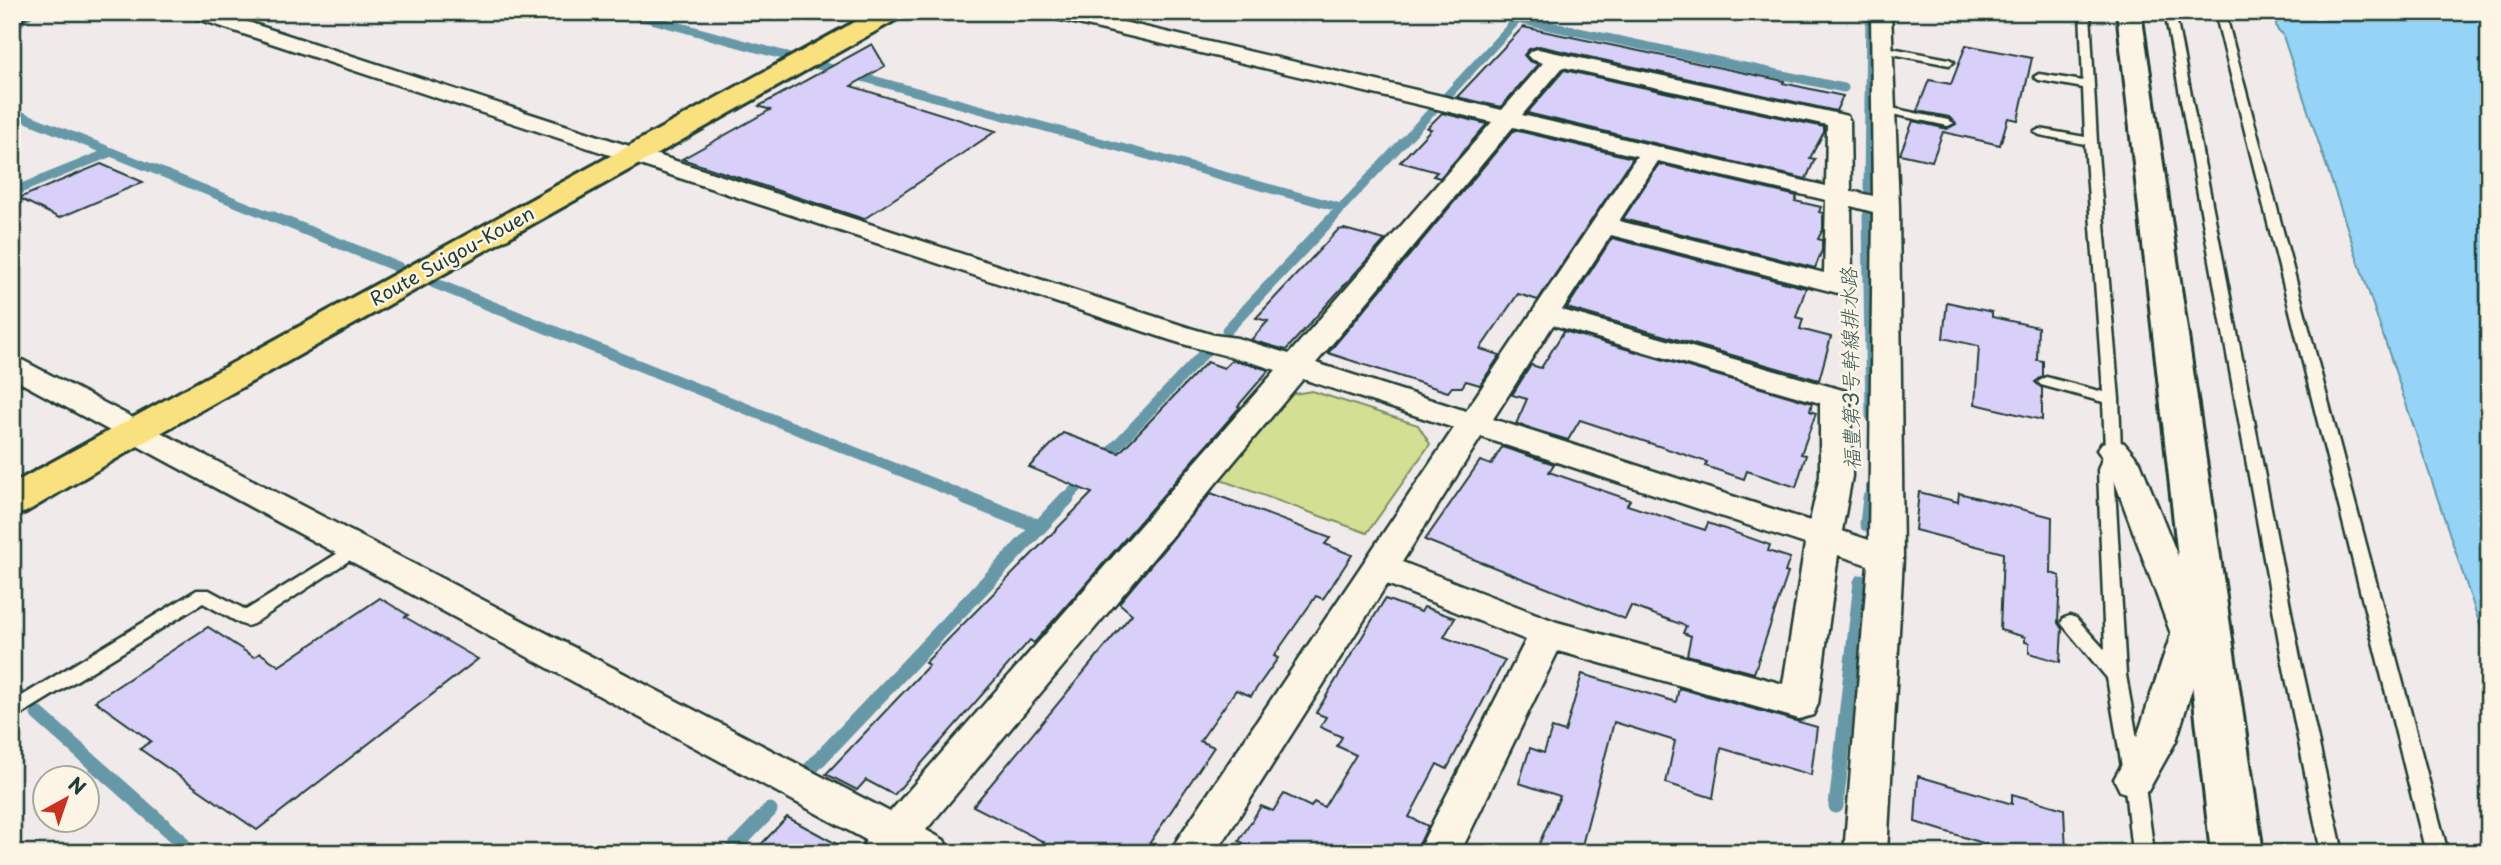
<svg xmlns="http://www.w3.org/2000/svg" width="2501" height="865" viewBox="0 0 2501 865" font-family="'Playpen Sans','Klee One',sans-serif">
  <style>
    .green { fill: #d3e093; stroke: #798e64; stroke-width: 2 }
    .water { fill: #95d4f6; stroke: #6698a8; stroke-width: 2 }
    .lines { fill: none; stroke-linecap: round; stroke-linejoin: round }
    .stream-far2 { stroke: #6698a8; stroke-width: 9 }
    .stream-far1 { stroke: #6698a8; stroke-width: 11 }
    .stream { stroke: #6698a8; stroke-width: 15 }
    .building { fill: #d8d0f9; stroke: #1f3d34; stroke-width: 2 }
    .lane-casing { stroke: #1f3d34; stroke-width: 5 }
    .street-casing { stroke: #1f3d34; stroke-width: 5 }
    .secondary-casing { stroke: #1f3d34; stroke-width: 6 }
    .primary-casing { stroke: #1f3d34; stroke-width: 6 }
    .lane { fill: #fcf5e5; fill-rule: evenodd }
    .street { fill: #fcf5e5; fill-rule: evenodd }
    .secondary { fill: #fcf5e5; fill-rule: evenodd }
    .primary { fill: #fae180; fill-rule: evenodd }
    .labels { text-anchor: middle; stroke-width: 5; stroke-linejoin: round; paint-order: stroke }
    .street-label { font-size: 19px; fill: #1f3d34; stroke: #fcf5e5 }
    .water-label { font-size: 21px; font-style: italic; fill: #375b5b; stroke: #fcf5e5 }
  </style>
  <rect width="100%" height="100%" fill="#f1eaeb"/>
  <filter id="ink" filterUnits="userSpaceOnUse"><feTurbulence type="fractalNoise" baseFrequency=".0143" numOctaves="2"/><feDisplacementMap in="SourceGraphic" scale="14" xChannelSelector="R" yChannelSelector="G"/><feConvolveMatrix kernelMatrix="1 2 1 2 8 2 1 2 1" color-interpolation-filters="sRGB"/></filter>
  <g filter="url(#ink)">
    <path class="green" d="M 1312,391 L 1418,425 L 1430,444 L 1367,533 L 1218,479 L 1288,395 Z"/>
    <path class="water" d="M 2272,12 L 2489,12 L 2489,652 L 2282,33 L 2278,31 Z"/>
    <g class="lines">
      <g class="stream-far2">
        <path d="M 626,12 L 786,56"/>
        <path d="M 1484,12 L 1844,88"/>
        <path d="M 12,28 L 31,12"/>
        <path d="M 818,65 L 1341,208"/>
        <path d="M 1445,98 L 1518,19"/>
        <path d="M 12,112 L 275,218"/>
        <path d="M 1868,188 L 1870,12"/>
        <path d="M 12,192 L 111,152"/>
        <path d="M 1868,214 L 1868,218"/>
        <path d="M 1332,218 L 1434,109"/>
      </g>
      <g class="stream-far1">
        <path d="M 271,216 L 398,267"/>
        <path d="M 1868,216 L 1871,416"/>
        <path d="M 434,283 L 971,499"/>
        <path d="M 1227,330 L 1334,216"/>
        <path d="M 1100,463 L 1206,351"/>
        <path d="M 1066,499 L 1088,476"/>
        <path d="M 1870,499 L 1871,487"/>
      </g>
      <g class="stream">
        <path d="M 966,498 L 1039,527"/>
        <path d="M 1867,524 L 1870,498"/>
        <path d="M 12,691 L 20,698"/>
        <path d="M 38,714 L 178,838 L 189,853"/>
        <path d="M 811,768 L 1067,498"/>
        <path d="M 1836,806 L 1861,582"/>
        <path d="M 729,853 L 770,810"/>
      </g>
    </g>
    <g class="building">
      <path d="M 1523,27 L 1784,81 L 1783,83 L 1843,96 L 1836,111 L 1539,46 L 1529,49 L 1524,55 L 1529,61 L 1538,64 L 1501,107 L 1457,97 Z"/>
      <path d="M 872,44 L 885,66 L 851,86 L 996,131 L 864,219 L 682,159 L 770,110 L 759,106 Z"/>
      <path d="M 1966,45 L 2032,58 L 2018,120 L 2008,118 L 2000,145 L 1943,132 L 1932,161 L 1900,154 L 1913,121 L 1947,129 L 1956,124 L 1949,117 L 1917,111 L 1929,80 L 1951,84 Z"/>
      <path d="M 1564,70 L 1824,127 L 1824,132 L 1810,158 L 1815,159 L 1806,179 L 1527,113 Z"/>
      <path d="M 1442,113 L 1487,124 L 1440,178 L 1433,176 L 1437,172 L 1400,162 L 1431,129 L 1427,128 Z"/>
      <path d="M 1514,130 L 1633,158 L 1538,300 L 1518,294 L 1480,349 L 1500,355 L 1480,385 L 1466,381 L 1462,387 L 1452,387 L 1448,392 L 1328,353 Z"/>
      <path d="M 101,164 L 143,182 L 59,218 L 19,198 Z"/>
      <path d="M 1659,164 L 1797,196 L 1795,201 L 1821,207 L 1819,212 L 1823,213 L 1823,229 L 1818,239 L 1822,240 L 1822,250 L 1815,268 L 1623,219 Z"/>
      <path d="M 1344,229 L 1385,240 L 1286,350 L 1251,340 L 1268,321 L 1256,318 L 1338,230 Z"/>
      <path d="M 1612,238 L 1806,288 L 1796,317 L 1803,319 L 1800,329 L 1831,337 L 1819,380 L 1567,308 Z"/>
      <path d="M 1947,302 L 1992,312 L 1992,317 L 2038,327 L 2037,360 L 2043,361 L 2043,376 L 2035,382 L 2042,388 L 2042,420 L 1975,404 L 1979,346 L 1943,338 Z"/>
      <path d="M 1564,331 L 1812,403 L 1810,411 L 1816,413 L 1801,454 L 1806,455 L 1796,487 L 1747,471 L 1744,479 L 1705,466 L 1707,462 L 1580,420 L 1568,440 L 1516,424 L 1527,399 L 1512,395 L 1531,365 L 1541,368 Z"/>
      <path d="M 1232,360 L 1269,370 L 1238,406 L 1240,407 L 1034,643 L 1030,640 L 894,795 L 866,780 L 857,790 L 826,774 L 929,665 L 925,663 L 1092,493 L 1029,467 L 1063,433 L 1119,453 L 1207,362 L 1224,368 Z"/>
      <path d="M 1502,447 L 1554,464 L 1549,472 L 1630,500 L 1627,505 L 1705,530 L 1708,523 L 1770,545 L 1768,551 L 1790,558 L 1785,572 L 1788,573 L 1754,673 L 1687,655 L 1691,636 L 1683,633 L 1686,626 L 1631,606 L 1625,619 L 1425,540 L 1480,461 L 1491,465 Z"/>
      <path d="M 1919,492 L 1958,502 L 1959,493 L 2052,517 L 2051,573 L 2060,576 L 2058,623 L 2062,629 L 2060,662 L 2029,653 L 2029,643 L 2025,642 L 2025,637 L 2000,630 L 2003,553 L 1915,530 Z"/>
      <path d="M 1211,493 L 1330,538 L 1325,544 L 1352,555 L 1323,599 L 1316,596 L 1274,656 L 1278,658 L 1251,696 L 1236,690 L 1200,741 L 1214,747 L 1143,853 L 1036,853 L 1044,842 L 973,806 L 1132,614 L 1119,603 Z"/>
      <path d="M 380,598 L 408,615 L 405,617 L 478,659 L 257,830 L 140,749 L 151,741 L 95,701 L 208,627 L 254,657 L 260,653 L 279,666 Z"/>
      <path d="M 1385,599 L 1421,612 L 1424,607 L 1455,618 L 1444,637 L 1505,660 L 1447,769 L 1437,764 L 1409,817 L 1428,826 L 1415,853 L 1263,853 L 1239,841 L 1261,806 L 1273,811 L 1284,794 L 1311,807 L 1314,802 L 1324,807 L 1356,755 L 1337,746 L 1342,737 L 1320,727 L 1326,717 L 1316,713 Z"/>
      <path d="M 1582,674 L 1676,702 L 1679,688 L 1817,727 L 1811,775 L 1721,748 L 1713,798 L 1666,783 L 1675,741 L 1614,722 L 1580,853 L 1535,853 L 1560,796 L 1519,783 L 1530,748 L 1544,753 L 1552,728 L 1565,732 Z"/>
      <path d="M 1918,776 L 2012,804 L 2012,794 L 2064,809 L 2066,853 L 2015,853 L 1915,822 Z"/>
      <path d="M 787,817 L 853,853 L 753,853 Z"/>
    </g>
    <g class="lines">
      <g class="lane-casing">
        <g id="lane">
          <path d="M 2080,12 L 2090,12 L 2097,142 L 2119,399 L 2121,450 L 2114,470 L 2126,675 L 2144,779 L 2154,853 L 2132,853 L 2124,779 L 2107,678 L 2061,623 L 2064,618 L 2070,616 L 2076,618 L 2105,650 L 2098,470 L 2105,450 L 2103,402 L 2041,385 L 2038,382 L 2046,377 L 2103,392 L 2085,144 L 2040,135 L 2034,132 L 2040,129 L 2085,137 L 2083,88 L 2039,80 L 2034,77 L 2039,74 L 2083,81 Z"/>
          <path d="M 2165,12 L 2175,12 L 2300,658 L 2343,853 L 2321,853 L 2282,658 Z"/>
          <path d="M 2215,12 L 2225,12 L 2448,853 L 2426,853 Z"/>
          <path d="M 1881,46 L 1949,59 L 1954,62 L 1949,65 L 1877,51 L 1876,49 Z"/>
          <path d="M 1882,106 L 1948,120 L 1954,123 L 1948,126 L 1878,111 L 1876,109 Z"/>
          <path d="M 356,542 L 362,544 L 365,548 L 362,552 L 253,624 L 247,626 L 241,624 L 203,603 L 12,720 L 12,702 L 197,590 L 209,590 L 246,610 Z"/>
        </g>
      </g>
      <g class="street-casing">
        <g id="street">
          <path d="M 12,12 L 29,12 L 19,22 L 12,24 Z"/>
          <path d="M 186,12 L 217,12 L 1190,328 L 1214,335 L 1237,338 L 1289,354 L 1492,122 L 1053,18 L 1043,12 L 1080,12 L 1502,110 L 1543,63 L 1531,59 L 1527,55 L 1531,51 L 1538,49 L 1839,114 L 1847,116 L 1850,121 L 1851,191 L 1873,196 L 1871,12 L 1891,12 L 1899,207 L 1903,558 L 1887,853 L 1844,853 L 1868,565 L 1838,555 L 1818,704 L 1813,715 L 1799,719 L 1558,651 L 1460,853 L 1417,853 L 1526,640 L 1387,584 L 1216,853 L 1171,853 L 1177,840 L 1454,428 L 1303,379 L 926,830 L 944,840 L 950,853 L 860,853 L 866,840 L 12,378 L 12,357 L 22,360 L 890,812 L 1276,370 C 1240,358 1205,351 1170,340 L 189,16 ZM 1563,67 L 1827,125 L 1826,186 L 1522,115 ZM 1513,127 L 1637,156 L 1466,411 L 1316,363 ZM 1658,161 L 1826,200 L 1824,273 L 1619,221 ZM 1851,206 L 1873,212 L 1869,540 L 1842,531 L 1852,476 L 1850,398 L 1846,391 L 1562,310 L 1611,235 L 1838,293 L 1848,291 L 1852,285 ZM 1553,325 L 1820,403 L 1820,476 L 1810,521 L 1493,419 ZM 1481,437 L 1805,544 L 1783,684 L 1557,622 L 1402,562 Z"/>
          <path d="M 2113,440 L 2124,443 L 2140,462 L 2209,634 L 2176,741 L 2148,791 L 2134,796 L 2120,791 L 2114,779 L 2137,737 L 2171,634 L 2109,466 L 2097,450 L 2102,443 Z"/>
        </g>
      </g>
      <g class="secondary-casing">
        <path id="secondary" d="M 2117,12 L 2141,12 L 2263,853 L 2211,853 Z"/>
      </g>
      <g class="primary-casing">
        <path id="primary" d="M 873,12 L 904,12 L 901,17 L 148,440 L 26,512 L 12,516 L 12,484 Z"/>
      </g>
      <use href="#lane" class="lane"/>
      <use href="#street" class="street"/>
      <use href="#secondary" class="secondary"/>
      <use href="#primary" class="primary"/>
    </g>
  </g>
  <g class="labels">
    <g class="street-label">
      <text transform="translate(452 256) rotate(-29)" y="7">Route Suigou-Kouen</text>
    </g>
    <g class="water-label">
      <text transform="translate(1851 369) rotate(-91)" y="7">福豊第3号幹線排水路</text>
    </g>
  </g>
  <rect width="2501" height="865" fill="none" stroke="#fcf5e5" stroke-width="42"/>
  <rect x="21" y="21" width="2459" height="823" fill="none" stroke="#1f3d34" stroke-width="2.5" filter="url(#ink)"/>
  <g transform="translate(66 799) rotate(40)"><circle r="33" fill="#fcf5e5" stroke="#a4ab9e" stroke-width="2"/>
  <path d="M0-5L12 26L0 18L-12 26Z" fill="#c8321e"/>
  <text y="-10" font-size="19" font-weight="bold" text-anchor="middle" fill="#1f3d34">N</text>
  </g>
</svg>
